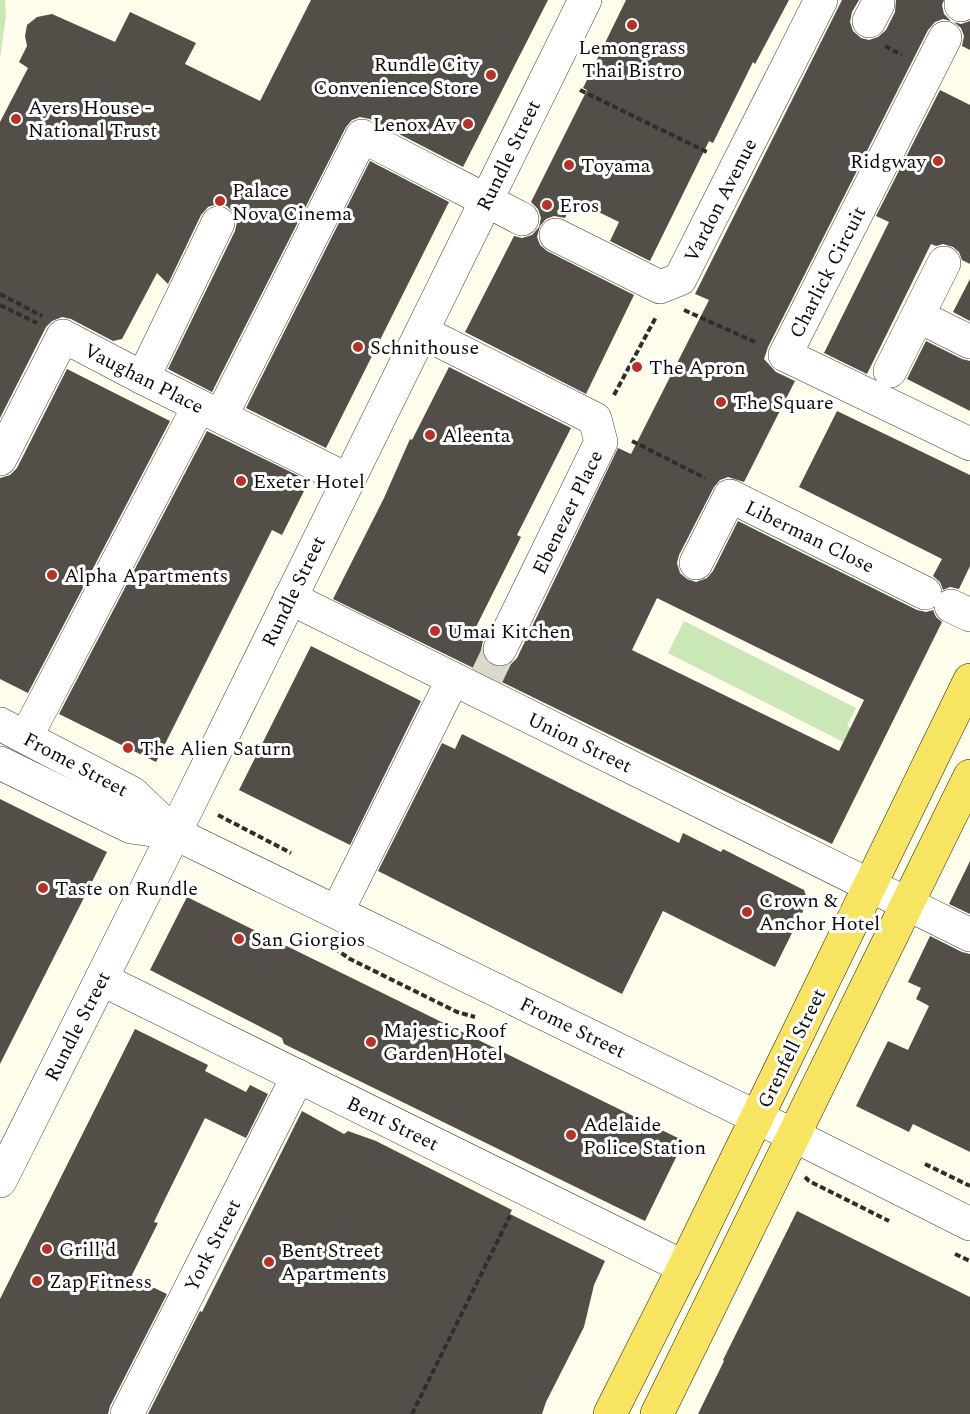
<svg xmlns="http://www.w3.org/2000/svg" width="970" height="1414" viewBox="0 0 970 1414" font-family="Spectral,serif">
  <style>
    .green { fill: #c9e8b5 }
    .building { fill: #544e48; fill-rule: evenodd }
    .lines { fill: none; stroke-linecap: round; stroke-linejoin: round }
    .minor-tunnel { stroke: #dbd9ca; stroke-width: 33; stroke-dasharray: 33 16; stroke-linecap: butt }
    .minor-casing { stroke: #3f3f3f; stroke-width: 34 }
    .major-casing { stroke: #1d1d1d; stroke-width: 34 }
    .path { stroke: #2e2e2e; stroke-width: 4; stroke-dasharray: 6 3; stroke-linecap: butt }
    .minor { stroke: #fff; stroke-width: 33 }
    .major { stroke: #f7e562; stroke-width: 33 }
    .poi-dot { fill: #b93126; stroke: #fff; stroke-width: 2 }
    .labels { text-anchor: middle; stroke-width: 6; stroke-linejoin: round; paint-order: stroke }
    .poi-label { font-size: 20px; fill: #0c0c0c; stroke: #fff; text-anchor: start }
    .street-label { font-size: 20px; fill: #0c0c0c; stroke: #fff }
  </style>
  <rect width="100%" height="100%" fill="#fffdeb"/>
  <g class="green">
    <path d="M 0,0 L 5,0 L 6,16 L 0,59 Z"/>
    <path d="M 684,621 L 856,708 L 847,726 L 878,742 L 871,756 L 668,653 Z"/>
  </g>
  <g class="building">
    <path d="M 311,0 L 548,0 L 463,167 L 370,119 L 360,117 L 352,120 L 346,127 L 212,392 L 168,369 L 235,231 L 237,222 L 234,213 L 227,206 L 217,204 L 208,207 L 201,215 L 168,284 L 157,273 L 122,339 L 113,341 L 71,319 L 62,317 L 52,321 L 46,327 L 0,418 L 0,122 L 28,68 L 19,62 L 27,46 L 25,36 L 27,25 L 37,17 L 52,14 L 115,42 L 130,12 L 196,43 L 185,64 L 260,101 Z"/>
    <path d="M 626,0 L 789,0 L 755,64 L 753,62 L 713,143 L 709,141 L 650,261 L 610,241 L 619,222 L 574,200 L 565,218 L 554,216 L 546,219 L 540,226 L 537,237 L 540,245 L 547,251 L 634,295 L 586,394 L 465,332 L 514,236 L 522,238 L 532,235 L 539,227 L 541,218 L 538,209 L 531,202 L 587,90 L 583,88 Z"/>
    <path d="M 842,0 L 859,0 L 852,12 L 850,22 L 853,31 L 861,38 L 869,40 L 878,37 L 886,30 L 895,12 L 896,0 L 944,0 L 942,5 L 944,14 L 951,21 L 943,19 L 935,22 L 928,30 L 768,347 L 764,359 L 776,372 L 795,381 L 744,482 L 728,477 L 720,480 L 714,487 L 679,555 L 677,563 L 680,573 L 687,579 L 696,582 L 707,578 L 713,571 L 738,521 L 917,610 L 926,612 L 933,610 L 936,617 L 942,622 L 832,844 L 333,599 L 384,498 L 410,439 L 412,440 L 449,367 L 571,428 L 517,535 L 521,537 L 472,635 L 483,641 L 481,650 L 484,659 L 492,666 L 502,668 L 510,665 L 517,658 L 618,448 L 631,454 L 709,300 L 695,294 ZM 657,598 L 864,700 L 839,751 L 632,650 Z"/>
    <path d="M 970,21 L 970,50 L 962,46 L 964,36 L 961,28 L 954,22 L 961,24 Z"/>
    <path d="M 940,90 L 970,105 L 970,264 L 962,260 L 959,252 L 953,247 L 943,244 L 936,246 L 931,244 L 867,374 L 824,353 L 889,222 L 876,216 Z"/>
    <path d="M 370,161 L 449,202 L 326,448 L 246,408 Z"/>
    <path d="M 970,279 L 970,321 L 953,312 Z"/>
    <path d="M 926,341 L 962,359 L 970,361 L 970,411 L 907,379 Z"/>
    <path d="M 67,369 L 170,421 L 28,693 L 0,679 L 0,478 L 10,475 L 17,468 Z"/>
    <path d="M 837,411 L 970,475 L 970,566 L 959,589 L 950,587 L 943,590 L 940,582 L 933,576 L 942,559 L 799,487 Z"/>
    <path d="M 207,431 L 299,476 L 306,487 L 282,535 L 272,530 L 156,762 L 59,714 Z"/>
    <path d="M 311,646 L 421,701 L 350,845 L 239,790 Z"/>
    <path d="M 462,734 L 679,843 L 683,833 L 721,852 L 723,849 L 804,890 L 808,901 L 775,967 L 663,911 L 622,994 L 378,871 L 442,743 L 455,749 Z"/>
    <path d="M 0,799 L 107,852 L 0,1064 Z"/>
    <path d="M 970,861 L 970,914 L 949,904 Z"/>
    <path d="M 187,897 L 684,1141 L 645,1221 L 284,1044 L 282,1038 L 150,970 Z"/>
    <path d="M 930,936 L 962,952 L 970,954 L 970,1152 L 913,1124 L 909,1132 L 856,1106 L 888,1041 L 908,1050 L 929,1006 L 916,999 L 921,988 L 908,982 Z"/>
    <path d="M 135,1029 L 208,1065 L 205,1071 L 246,1092 L 250,1085 L 268,1094 L 246,1138 L 205,1118 L 165,1199 L 154,1222 L 158,1223 L 131,1277 L 167,1294 L 110,1406 L 108,1414 L 0,1414 L 0,1299 Z"/>
    <path d="M 302,1111 L 344,1134 L 348,1131 L 376,1141 L 512,1210 L 510,1214 L 605,1261 L 594,1285 L 584,1327 L 546,1402 L 542,1414 L 148,1414 L 200,1311 L 202,1312 Z"/>
    <path d="M 797,1211 L 970,1297 L 970,1414 L 698,1414 L 724,1361 L 723,1360 Z"/>
  </g>
  <g class="lines">
    <path class="minor-tunnel" d="M 485,680 L 500,649"/>
    <g class="minor-casing">
      <g id="minor">
        <path d="M 961,5 L 964,0"/>
        <path d="M 869,21 L 878,4"/>
        <path d="M 945,38 L 785,355 L 970,444"/>
        <path d="M 556,235 L 660,287 L 680,279 L 821,0"/>
        <path d="M 918,316 L 970,342"/>
        <path d="M 422,332 L 595,419 L 601,442 L 500,649"/>
        <path d="M 890,371 L 944,263"/>
        <path d="M 143,378 L 218,223"/>
        <path d="M 221,416 L 362,136 L 522,219"/>
        <path d="M 0,459 L 63,336 L 143,378 L 348,480"/>
        <path d="M 696,563 L 730,496 L 925,593"/>
        <path d="M 290,598 L 970,935"/>
        <path d="M 951,606 L 970,615"/>
        <path d="M 0,724 L 132,793 L 174,833 L 795,1136 L 970,1224"/>
        <path d="M 26,737 L 199,406"/>
        <path d="M 0,763 L 131,827 L 174,833"/>
        <path d="M 337,912 L 453,679"/>
        <path d="M 101,979 L 684,1267"/>
        <path d="M 0,1181 L 190,802 L 585,0"/>
        <path d="M 127,1414 L 298,1076"/>
      </g>
    </g>
    <g class="major-casing">
      <g id="major">
        <path d="M 610,1414 L 684,1267 L 970,680"/>
        <path d="M 657,1414 L 970,776"/>
      </g>
    </g>
    <g class="path">
      <path d="M 885,46 L 902,55"/>
      <path d="M 580,90 L 709,153"/>
      <path d="M 0,294 L 42,316"/>
      <path d="M 0,305 L 37,323"/>
      <path d="M 684,310 L 757,343"/>
      <path d="M 614,395 L 656,317"/>
      <path d="M 632,441 L 705,478"/>
      <path d="M 218,815 L 291,853"/>
      <path d="M 334,948 L 350,959 L 457,1012 L 475,1017"/>
      <path d="M 925,1164 L 970,1186"/>
      <path d="M 805,1177 L 809,1181 L 889,1221"/>
      <path d="M 955,1254 L 970,1261"/>
      <path d="M 412,1414 L 510,1216"/>
    </g>
    <use href="#minor" class="minor"/>
    <use href="#major" class="major"/>
  </g>
  <g class="poi-dot">
    <circle cx="632" cy="25" r="6"/>
    <circle cx="491" cy="75" r="6"/>
    <circle cx="16" cy="119" r="6"/>
    <circle cx="468" cy="124" r="6"/>
    <circle cx="938" cy="161" r="6"/>
    <circle cx="569" cy="165" r="6"/>
    <circle cx="220" cy="201" r="6"/>
    <circle cx="547" cy="205" r="6"/>
    <circle cx="358" cy="347" r="6"/>
    <circle cx="637" cy="367" r="6"/>
    <circle cx="721" cy="402" r="6"/>
    <circle cx="430" cy="435" r="6"/>
    <circle cx="241" cy="481" r="6"/>
    <circle cx="52" cy="575" r="6"/>
    <circle cx="435" cy="631" r="6"/>
    <circle cx="128" cy="748" r="6"/>
    <circle cx="43" cy="888" r="6"/>
    <circle cx="747" cy="912" r="6"/>
    <circle cx="239" cy="939" r="6"/>
    <circle cx="371" cy="1042" r="6"/>
    <circle cx="571" cy="1135" r="6"/>
    <circle cx="47" cy="1249" r="6"/>
    <circle cx="269" cy="1262" r="6"/>
    <circle cx="37" cy="1281" r="6"/>
  </g>
  <g class="labels">
    <g class="poi-label">
      <text x="632" y="54" text-anchor="middle">Lemongrass<tspan x="632" dy="23">Thai Bistro</tspan></text>
      <text x="479" y="71" text-anchor="end">Rundle City<tspan x="479" dy="23">Convenience Store</tspan></text>
      <text x="28" y="114">Ayers House -<tspan x="28" dy="23">National Trust</tspan></text>
      <text x="456" y="131" text-anchor="end">Lenox Av</text>
      <text x="926" y="168" text-anchor="end">Ridgway</text>
      <text x="581" y="172">Toyama</text>
      <text x="232" y="197">Palace<tspan x="232" dy="23">Nova Cinema</tspan></text>
      <text x="559" y="212">Eros</text>
      <text x="370" y="354">Schnithouse</text>
      <text x="649" y="374">The Apron</text>
      <text x="733" y="409">The Square</text>
      <text x="442" y="442">Aleenta</text>
      <text x="253" y="488">Exeter Hotel</text>
      <text x="64" y="582">Alpha Apartments</text>
      <text x="447" y="638">Umai Kitchen</text>
      <text x="140" y="755">The Alien Saturn</text>
      <text x="55" y="895">Taste on Rundle</text>
      <text x="759" y="907">Crown &amp;<tspan x="759" dy="23">Anchor Hotel</tspan></text>
      <text x="251" y="946">San Giorgios</text>
      <text x="383" y="1037">Majestic Roof<tspan x="383" dy="23">Garden Hotel</tspan></text>
      <text x="583" y="1131">Adelaide<tspan x="583" dy="23">Police Station</tspan></text>
      <text x="59" y="1256">Grill'd</text>
      <text x="281" y="1257">Bent Street<tspan x="281" dy="23">Apartments</tspan></text>
      <text x="49" y="1288">Zap Fitness</text>
    </g>
    <g class="street-label">
      <text transform="translate(508 155) rotate(-64)" y="7">Rundle Street</text>
      <text transform="translate(720 200) rotate(-63)" y="7">Vardon Avenue</text>
      <text transform="translate(827 272) rotate(-63)" y="7">Charlick Circuit</text>
      <text transform="translate(144 378) rotate(27)" y="7">Vaughan Place</text>
      <text transform="translate(567 512) rotate(-64)" y="7">Ebenezer Place</text>
      <text transform="translate(810 536) rotate(26)" y="7">Liberman Close</text>
      <text transform="translate(293 591) rotate(-64)" y="7">Rundle Street</text>
      <text transform="translate(580 742) rotate(26)" y="7">Union Street</text>
      <text transform="translate(76 764) rotate(28)" y="7">Frome Street</text>
      <text transform="translate(77 1026) rotate(-63)" y="7">Rundle Street</text>
      <text transform="translate(573 1027) rotate(26)" y="7">Frome Street</text>
      <text transform="translate(791 1048) rotate(-64)" y="7">Grenfell Street</text>
      <text transform="translate(393 1123) rotate(26)" y="7">Bent Street</text>
      <text transform="translate(212 1245) rotate(-63)" y="7">York Street</text>
    </g>
  </g>
</svg>
